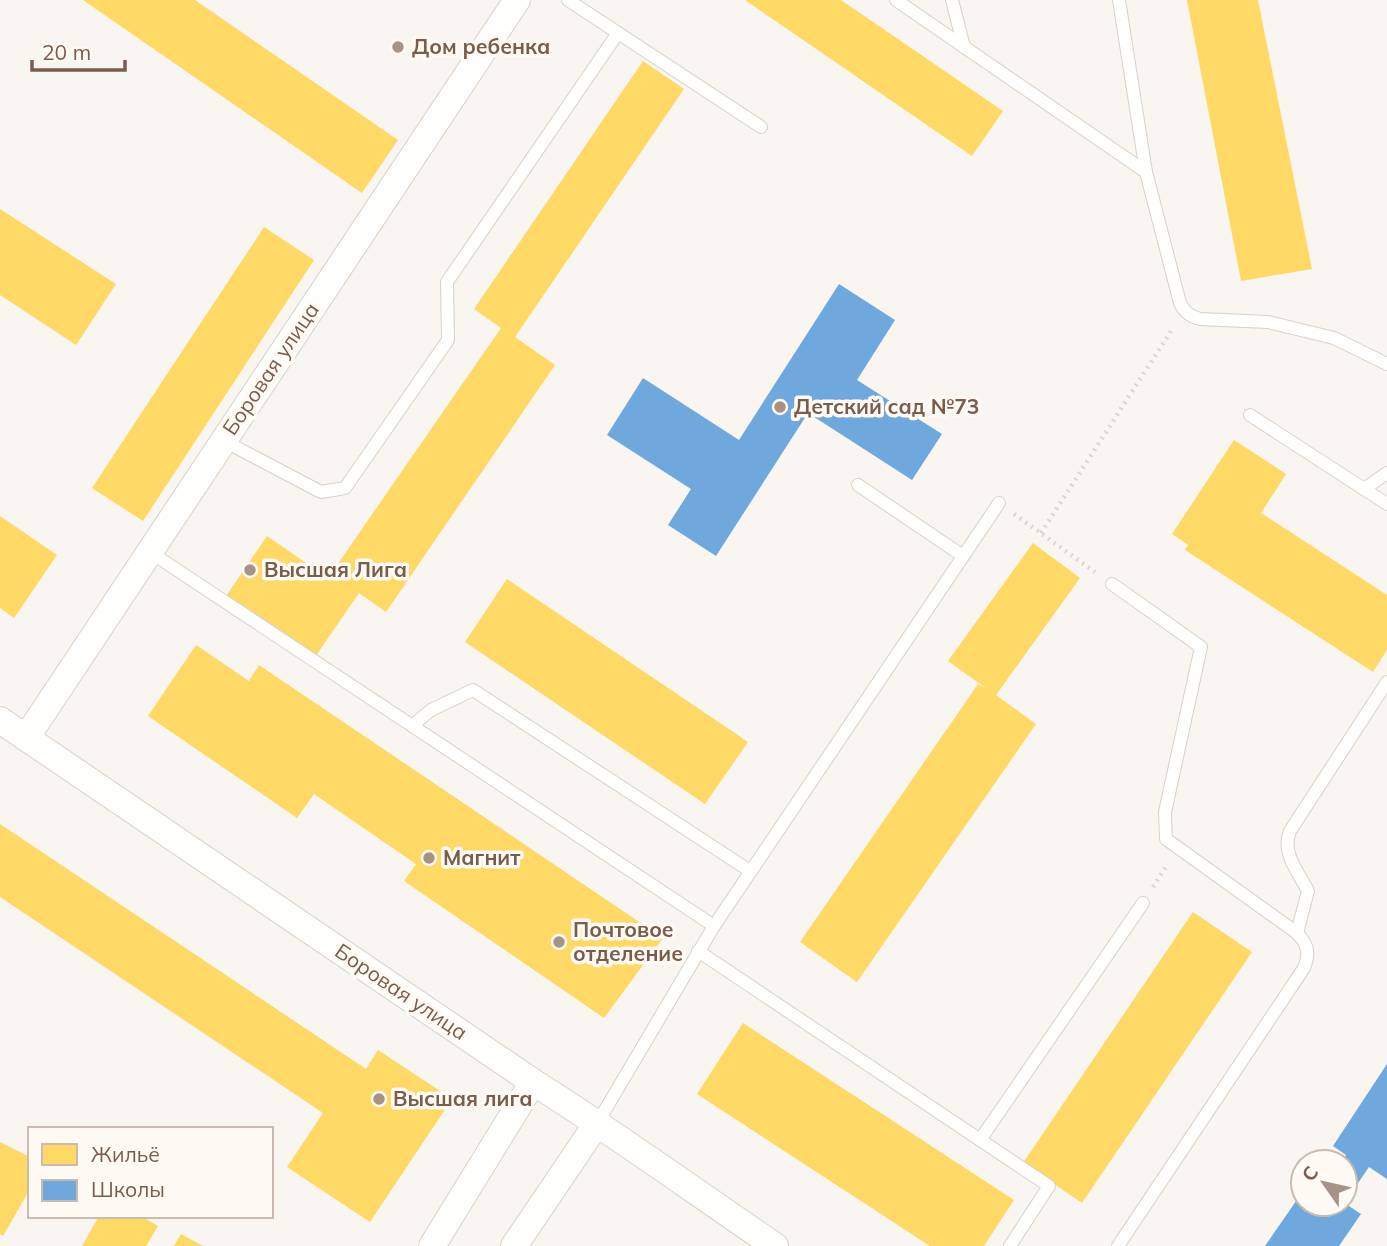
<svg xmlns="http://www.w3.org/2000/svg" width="1387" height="1246" viewBox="0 0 1387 1246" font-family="Mulish,sans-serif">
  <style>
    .homes { fill: #ffd966 }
    .schools { fill: #6fa8dc }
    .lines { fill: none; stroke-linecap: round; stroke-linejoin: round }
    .service-casing { stroke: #d7d1cb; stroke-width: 14 }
    .minor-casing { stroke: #d7d1cb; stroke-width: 28 }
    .path { stroke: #dcd5d0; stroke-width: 4.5; stroke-dasharray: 2 5; stroke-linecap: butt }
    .service { stroke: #fefefd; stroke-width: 12 }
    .minor { stroke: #fefefd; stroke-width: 26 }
    .poi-dot { fill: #a69286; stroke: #fffaf3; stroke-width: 2.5 }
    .labels { text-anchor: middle; stroke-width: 7; stroke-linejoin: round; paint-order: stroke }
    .poi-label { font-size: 21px; font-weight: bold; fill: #7a5c4d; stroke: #fffaf3; text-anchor: start }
    .street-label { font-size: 21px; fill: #7a5c4d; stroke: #fffaf3 }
  </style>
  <rect width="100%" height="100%" fill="#f9f5f0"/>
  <g class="homes">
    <path d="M 83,0 L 195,0 L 398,140 L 362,193 Z"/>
    <path d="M 745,0 L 841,0 L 1003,111 L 972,156 Z"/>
    <path d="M 1187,0 L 1258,0 L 1312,269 L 1241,281 Z"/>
    <path d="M 643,61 L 684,89 L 515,337 L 555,365 L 386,612 L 359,593 L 311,663 L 222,602 L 267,536 L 328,578 L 501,328 L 474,309 Z"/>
    <path d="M 0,209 L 116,284 L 76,345 L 0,295 Z"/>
    <path d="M 264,227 L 314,260 L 143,521 L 92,488 Z"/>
    <path d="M 1234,440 L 1286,474 L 1261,513 L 1387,595 L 1387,650 L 1373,672 L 1185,550 L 1188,545 L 1172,534 Z"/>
    <path d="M 0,516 L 57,555 L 14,618 L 0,608 Z"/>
    <path d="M 1033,543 L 1080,578 L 996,695 L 1036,724 L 857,982 L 800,942 L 978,684 L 987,689 L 948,661 Z"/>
    <path d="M 507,579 L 748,742 L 705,804 L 465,642 Z"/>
    <path d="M 196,645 L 249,681 L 259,665 L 663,938 L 604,1018 L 404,881 L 416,864 L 314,794 L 297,818 L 148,716 Z"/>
    <path d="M 0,824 L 366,1069 L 378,1050 L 452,1099 L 370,1222 L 287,1167 L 323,1113 L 0,897 Z"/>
    <path d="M 1193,912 L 1252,952 L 1082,1203 L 1023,1163 Z"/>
    <path d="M 743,1023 L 1014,1200 L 984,1246 L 930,1246 L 697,1094 Z"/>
    <path d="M 0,1142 L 30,1157 L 30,1189 L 3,1236 L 0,1234 Z"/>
    <path d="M 99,1216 L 141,1216 L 158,1226 L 146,1246 L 82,1246 Z"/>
    <path d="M 181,1234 L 203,1246 L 174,1246 Z"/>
  </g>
  <g class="schools">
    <path d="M 839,284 L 895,320 L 857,380 L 942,434 L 912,480 L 808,413 L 716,556 L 668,525 L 691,489 L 607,435 L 643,378 L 739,440 Z"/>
    <path d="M 1387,1064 L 1387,1179 L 1369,1167 L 1345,1202 L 1345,1162 L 1341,1162 L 1346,1155 L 1333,1146 Z"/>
    <path d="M 1303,1191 L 1303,1204 L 1346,1204 L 1361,1214 L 1339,1246 L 1265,1246 Z"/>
  </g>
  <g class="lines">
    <g class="service-casing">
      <g id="service">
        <path d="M 568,0 L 761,127"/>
        <path d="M 896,0 L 1146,172"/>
        <path d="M 952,0 L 964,47"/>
        <path d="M 1119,0 L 1146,172 L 1180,303 C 1185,313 1190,316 1200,319 L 1268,322 L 1334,338 L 1387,364"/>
        <path d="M 1250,415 L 1387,504"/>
        <path d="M 224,441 L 321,492 L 345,488 L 448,340 L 447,282 L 618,33"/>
        <path d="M 858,485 L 963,556"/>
        <path d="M 1364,489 L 1387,473"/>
        <path d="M 150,552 L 714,926 L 598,1122"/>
        <path d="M 1112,584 L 1201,647 L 1165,812 L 1166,839 L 1297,933 C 1308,945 1310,953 1304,968 L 1118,1246"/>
        <path d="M 412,726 L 431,710 L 473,690 L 750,871"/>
        <path d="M 714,926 L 999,503"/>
        <path d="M 1297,933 L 1308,891 C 1298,872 1281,852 1290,831 L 1387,682"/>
        <path d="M 698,951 L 1049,1186 L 1010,1246"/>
        <path d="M 980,1140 L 1143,903"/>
      </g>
    </g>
    <g class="minor-casing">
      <g id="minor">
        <path d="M 0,720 L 533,1082 C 616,1134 694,1191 775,1246"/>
        <path d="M 26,738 L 517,0"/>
        <path d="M 432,1246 L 533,1082"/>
        <path d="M 514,1246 L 598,1122"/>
      </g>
    </g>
    <g class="path">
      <path d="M 1014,514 L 1095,572"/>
      <path d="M 1041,533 L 1173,328"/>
      <path d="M 1153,887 L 1167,865"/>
    </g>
    <use href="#service" class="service"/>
    <use href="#minor" class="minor"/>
  </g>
  <g class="poi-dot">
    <circle cx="398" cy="47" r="7"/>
    <circle cx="780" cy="407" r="7"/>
    <circle cx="250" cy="570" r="7"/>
    <circle cx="429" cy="858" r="7"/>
    <circle cx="559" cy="942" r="7"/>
    <circle cx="379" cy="1099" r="7"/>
  </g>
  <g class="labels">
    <g class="poi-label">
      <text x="412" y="54">Дом ребенка</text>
      <text x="794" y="414">Детский сад №73</text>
      <text x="264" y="577">Высшая Лига</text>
      <text x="443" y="865">Магнит</text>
      <text x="573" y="937">Почтовое<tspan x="573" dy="24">отделение</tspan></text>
      <text x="393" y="1106">Высшая лига</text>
    </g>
    <g class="street-label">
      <text transform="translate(271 369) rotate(-56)" y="7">Боровая улица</text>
      <text transform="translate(401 992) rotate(34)" y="7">Боровая улица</text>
    </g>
  </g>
  <rect x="28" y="1127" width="245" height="91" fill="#fffaf3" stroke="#cabbb1" stroke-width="2"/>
  <rect x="42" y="1144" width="35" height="21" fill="#ffd966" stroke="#cabbb1" stroke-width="2"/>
  <text x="91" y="1162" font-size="21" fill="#7a5c4d">Жильё</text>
  <rect x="42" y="1180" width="35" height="21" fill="#6fa8dc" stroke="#cabbb1" stroke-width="2"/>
  <text x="91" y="1197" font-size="21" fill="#7a5c4d">Школы</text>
  <g transform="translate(1324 1183) rotate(304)"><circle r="33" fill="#fffaf3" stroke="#cabbb1" stroke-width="2"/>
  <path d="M0-5L12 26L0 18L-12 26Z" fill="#a69286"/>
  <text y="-10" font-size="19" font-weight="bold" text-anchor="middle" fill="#7a5c4d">С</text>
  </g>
  <path d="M32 60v10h93v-10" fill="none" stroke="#7a5c4d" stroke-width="3.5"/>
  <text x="42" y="60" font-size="21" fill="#7a5c4d" stroke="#fffaf3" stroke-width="5" paint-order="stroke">20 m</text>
</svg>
